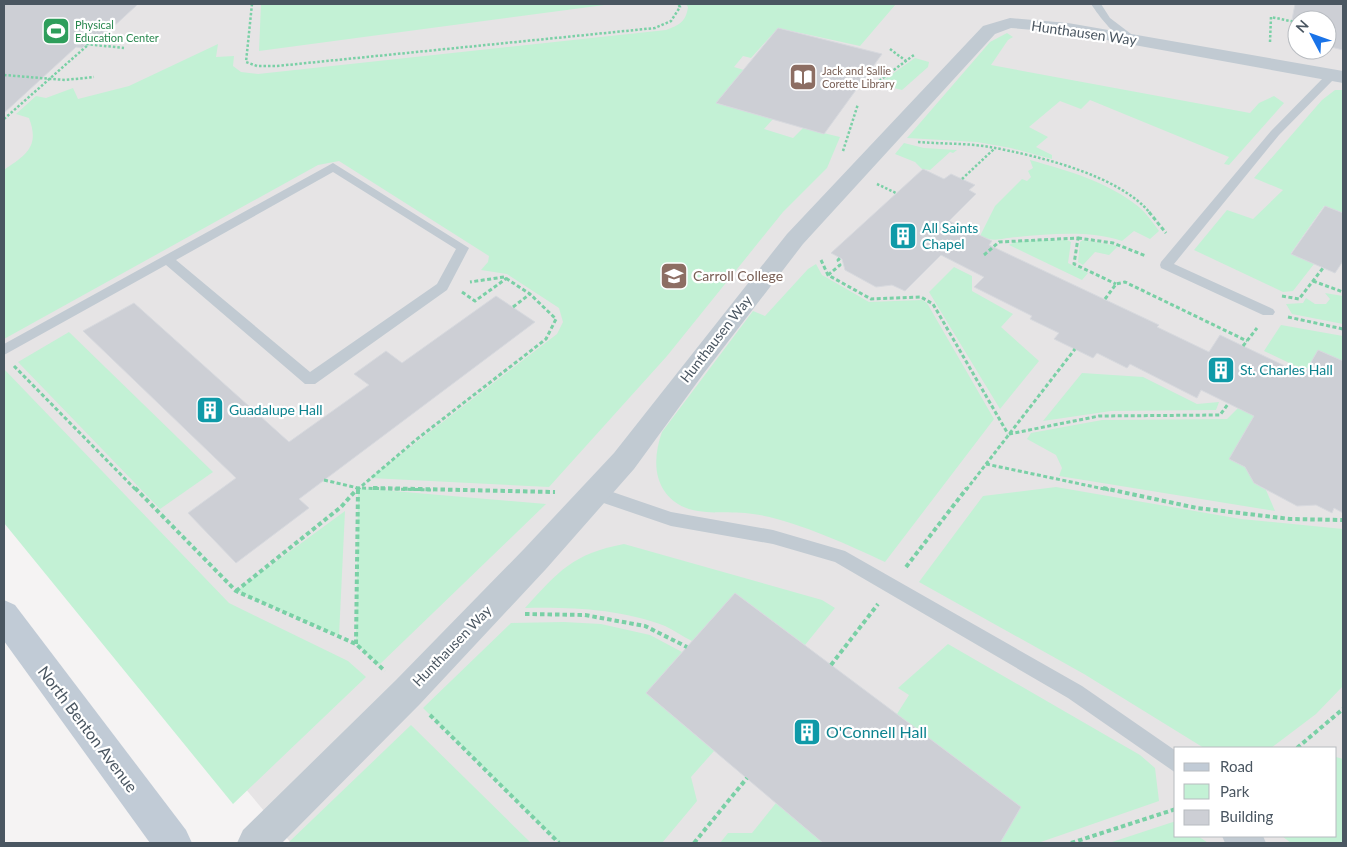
<svg xmlns="http://www.w3.org/2000/svg" width="1347" height="847" viewBox="0 0 1347 847" font-family="Lato,sans-serif">
  <style>
    .education { fill: #e6e4e5; fill-rule: evenodd }
    .green { fill: #c3f1d5 }
    .building { fill: #cdcfd5; stroke: #d7d9de }
    .lines { fill: none; stroke-linecap: round; stroke-linejoin: round }
    .path-far2 { stroke: #7ad0a6; stroke-width: 2.5; stroke-dasharray: 2.5 2; stroke-linecap: butt }
    .path-far1 { stroke: #7ad0a6; stroke-width: 3; stroke-dasharray: 4 2.5; stroke-linecap: butt }
    .path { stroke: #7ad0a6; stroke-width: 4; stroke-dasharray: 4.5 3; stroke-linecap: butt }
    .lane { fill: #c1cad2; fill-rule: evenodd }
    .street { fill: #c1cad2; fill-rule: evenodd }
    .secondary { fill: #c1cbd6; fill-rule: evenodd }
    .labels { text-anchor: middle; stroke-width: 4.5; stroke-linejoin: round; paint-order: stroke }
    .far-leisure-label { font-size: 11px; fill: #27864d; stroke: #fff; text-anchor: start }
    .far-education-label { font-size: 11px; fill: #785e54; stroke: #fff; text-anchor: start }
    .street-label { font-size: 14px; fill: #4a5661; stroke: #fff }
    .culture-label { font-size: 14px; fill: #0d838f; stroke: #fff; text-anchor: start }
    .education-label { font-size: 14px; fill: #785e54; stroke: #fff; text-anchor: start }
    .near-street-label { font-size: 16px; fill: #4a5661; stroke: #fff }
    .near-culture-label { font-size: 16px; fill: #0d838f; stroke: #fff; text-anchor: start }
  </style>
  <rect width="100%" height="100%" fill="#f5f3f3"/>
  <path class="education" d="M 4,4 L 1343,4 L 1343,843 L 291,843 L 4,501 ZM 1297,20 L 1327,20 L 1327,50 L 1297,50 ZM 1176,748 L 1336,748 L 1336,836 L 1176,836 Z"/>
  <g class="green">
    <path d="M 261,4 L 612,4 L 259,51 Z"/>
    <path d="M 686,4 L 896,4 L 860,46 L 778,28 L 751,58 L 743,56 L 734,67 L 744,70 L 716,103 L 773,119 L 764,129 L 793,138 L 803,128 L 840,137 L 827,168 L 783,212 L 667,356 L 549,487 L 370,478 L 557,334 L 563,322 L 559,308 L 507,274 L 481,270 L 488,262 L 489,256 L 339,161 L 318,165 L 4,339 L 4,170 C 26,155 40,147 29,118 L 16,114 L 36,96 L 46,98 L 73,88 L 78,99 L 129,86 L 218,44 L 216,57 L 234,56 L 233,66 L 241,72 L 258,74 L 666,30 C 679,25 686,22 688,7 Z"/>
    <path d="M 1007,33 L 1013,37 L 1008,40 L 991,65 L 1250,113 L 1259,103 L 1274,96 L 1284,103 L 1229,165 L 1224,164 L 1229,157 L 1090,100 L 1081,109 L 1060,101 L 1029,127 L 1048,137 L 1036,147 L 1052,155 L 1052,159 L 1011,148 L 977,142 L 907,138 L 990,42 Z"/>
    <path d="M 915,58 L 929,62 L 928,67 L 902,90 L 878,84 Z"/>
    <path d="M 1335,90 L 1343,90 L 1343,213 L 1324,206 L 1291,253 L 1314,264 L 1293,291 L 1283,292 L 1194,250 L 1227,210 L 1253,219 L 1283,190 L 1254,178 L 1322,100 Z"/>
    <path d="M 904,143 L 924,148 L 957,150 L 953,153 L 950,152 L 930,170 L 922,169 L 915,162 L 895,154 Z"/>
    <path d="M 1030,160 C 1069,171 1108,182 1139,207 C 1147,214 1153,223 1159,231 L 1150,239 L 1134,231 L 1122,241 C 1089,230 1051,234 1017,237 C 1000,238 996,243 980,236 L 995,206 L 1022,179 L 1027,181 L 1031,177 L 1028,171 L 1033,168 Z"/>
    <path d="M 1067,240 L 1071,242 L 1068,263 L 1088,273 L 1082,280 L 1009,245 C 1020,238 1053,241 1067,240 Z"/>
    <path d="M 1083,240 L 1118,246 L 1109,255 L 1095,252 L 1083,265 L 1078,262 L 1080,242 Z"/>
    <path d="M 816,264 L 822,275 L 869,302 L 922,300 L 927,303 L 994,419 L 885,562 C 849,545 792,519 753,514 C 730,510 698,517 678,504 C 652,487 653,457 662,432 L 753,311 L 765,316 L 808,269 Z"/>
    <path d="M 954,267 L 972,276 L 972,291 L 1013,314 L 1001,327 L 1039,361 L 1000,409 L 929,292 Z"/>
    <path d="M 1325,293 L 1343,296 L 1343,324 L 1292,314 L 1286,304 L 1303,303 L 1306,298 L 1315,304 L 1326,304 L 1330,299 Z"/>
    <path d="M 1281,325 L 1343,336 L 1343,362 L 1318,350 L 1306,371 L 1264,351 Z"/>
    <path d="M 69,332 L 213,472 L 160,509 L 18,362 Z"/>
    <path d="M 4,369 L 229,603 L 348,661 L 366,677 L 233,804 L 4,523 Z"/>
    <path d="M 1082,373 L 1143,377 L 1197,404 L 1219,402 L 1216,410 L 1111,411 L 1043,421 Z"/>
    <path d="M 1238,408 L 1254,416 L 1229,459 L 1245,467 L 1254,483 L 1266,490 L 1275,511 L 1059,476 L 1062,468 L 1056,455 L 1027,439 L 1031,433 L 1102,420 L 1227,419 Z"/>
    <path d="M 1056,487 L 1241,519 L 1343,529 L 1343,686 L 1316,714 L 1271,748 L 1204,748 L 1084,674 L 919,582 L 983,496 Z"/>
    <path d="M 358,488 L 546,504 L 379,665 L 356,644 Z"/>
    <path d="M 345,511 L 339,636 L 236,591 Z"/>
    <path d="M 624,544 L 822,600 L 835,608 L 805,645 L 735,593 L 692,641 C 683,637 674,630 665,626 C 621,609 571,607 525,608 C 559,571 572,554 624,544 Z"/>
    <path d="M 564,622 L 601,624 L 650,635 L 682,652 L 646,693 L 714,751 L 691,777 L 697,801 L 662,843 L 559,843 L 423,708 L 511,623 Z"/>
    <path d="M 948,644 L 1140,755 L 1155,768 L 1159,801 L 1038,843 L 1000,843 L 1021,807 L 897,714 L 909,695 L 898,688 Z"/>
    <path d="M 411,725 L 531,843 L 288,843 Z"/>
    <path d="M 1336,757 L 1343,759 L 1343,843 L 1291,843 L 1282,836 L 1336,836 Z"/>
    <path d="M 776,803 L 823,843 L 720,843 L 728,833 L 752,833 Z"/>
    <path d="M 1176,821 L 1176,836 L 1198,836 L 1208,843 L 1109,843 Z"/>
  </g>
  <g class="building">
    <path d="M 4,4 L 138,4 L 99,40 L 91,39 L 82,48 L 76,47 L 4,113 Z"/>
    <path d="M 1295,4 L 1343,4 L 1343,50 L 1327,46 L 1327,20 L 1297,20 L 1297,39 L 1289,36 Z"/>
    <path d="M 778,28 L 882,54 L 824,134 L 716,103 Z"/>
    <path d="M 923,169 L 944,179 L 951,174 L 975,185 L 969,190 L 976,194 L 949,221 L 992,241 L 989,245 L 1159,325 L 1157,327 L 1209,352 L 1220,335 L 1285,366 L 1306,371 L 1318,350 L 1343,361 L 1343,513 L 1334,508 L 1332,513 L 1316,505 L 1297,506 L 1254,483 L 1245,467 L 1229,459 L 1254,416 L 1201,390 L 1197,398 L 1130,364 L 1127,368 L 1097,353 L 1093,358 L 1054,339 L 1059,333 L 1030,319 L 1032,316 L 974,287 L 984,277 L 941,255 L 905,291 L 892,285 L 876,287 L 845,270 L 842,259 L 831,253 Z"/>
    <path d="M 1325,206 L 1343,213 L 1343,261 L 1335,273 L 1291,254 Z"/>
    <path d="M 496,296 L 535,322 L 299,499 L 309,508 L 236,563 L 188,513 L 236,478 L 83,331 L 134,303 L 289,442 L 369,385 L 354,374 L 386,351 L 402,363 Z"/>
    <path d="M 735,593 L 1021,807 L 1000,843 L 823,843 L 646,693 Z"/>
  </g>
  <g class="lines">
    <g class="path-far2">
      <path d="M 252,4 L 246,62 L 257,66 L 277,66 L 655,28 L 671,21 L 680,7 L 678,4"/>
      <path d="M 1270,42 L 1271,17 L 1295,22"/>
      <path d="M 86,44 L 124,48"/>
      <path d="M 890,49 L 906,61"/>
      <path d="M 4,75 L 65,80 L 94,77"/>
      <path d="M 872,86 L 914,55"/>
      <path d="M 4,119 L 89,44"/>
      <path d="M 918,142 C 942,144 967,143 990,147 C 1038,156 1119,175 1150,213"/>
      <path d="M 843,151 L 858,104"/>
      <path d="M 962,179 L 994,149"/>
      <path d="M 877,184 L 896,193"/>
    </g>
    <g class="path-far1">
      <path d="M 1149,212 L 1166,233"/>
      <path d="M 1078,238 L 1113,243 L 1146,256"/>
      <path d="M 984,255 L 999,242 L 1078,238 L 1074,264 L 1116,284"/>
      <path d="M 821,260 L 828,275 L 871,299 L 921,297 L 933,304 L 1008,434"/>
      <path d="M 828,275 L 840,265 L 838,260 L 840,258"/>
      <path d="M 1313,281 L 1343,292"/>
      <path d="M 462,292 L 475,301 L 507,278"/>
      <path d="M 1282,296 L 1299,299 L 1323,268"/>
      <path d="M 1105,299 L 1116,284 L 1125,282 L 1247,341"/>
      <path d="M 513,307 L 530,294"/>
      <path d="M 1288,317 L 1343,329"/>
      <path d="M 1243,346 L 1257,328"/>
      <path d="M 14,366 L 136,490"/>
      <path d="M 1009,434 L 1099,416 L 1220,415 L 1228,404"/>
      <path d="M 986,464 L 1109,490"/>
      <path d="M 324,480 L 358,488 L 434,490"/>
      <path d="M 357,490 L 417,439 L 546,339 L 556,319 L 530,294 L 504,277 L 470,282"/>
      <path d="M 966,490 L 1075,349"/>
    </g>
    <g class="path">
      <path d="M 135,488 L 236,591 L 356,644 L 385,671"/>
      <path d="M 373,488 L 555,492"/>
      <path d="M 1103,488 L 1197,508 L 1290,519 L 1343,520"/>
      <path d="M 906,567 L 967,488"/>
      <path d="M 236,591 L 341,507 L 358,488"/>
      <path d="M 525,614 L 585,615 L 645,626 L 687,647"/>
      <path d="M 356,644 L 358,489"/>
      <path d="M 831,665 L 878,604"/>
      <path d="M 430,715 L 559,843"/>
      <path d="M 1297,748 L 1343,709"/>
      <path d="M 694,843 L 747,778"/>
      <path d="M 1071,843 L 1176,809"/>
    </g>
    <g class="lane">
      <path d="M 1091,4 L 1101,4 L 1110,18 L 1135,37 L 1135,41 C 1119,44 1099,16 1091,4 Z"/>
      <path d="M 1331,73 L 1335,74 L 1335,78 L 1279,135 L 1174,264 L 1273,309 L 1275,312 L 1273,315 L 1263,315 L 1161,268 L 1160,265 L 1161,262 L 1271,131 L 1327,74 Z"/>
      <path d="M 333,163 L 469,248 L 447,290 L 315,384 L 305,384 L 166,265 L 4,355 L 4,344 ZM 333,172 L 456,249 L 437,284 L 310,372 L 176,260 Z"/>
      <path d="M 595,486 L 671,512 L 773,530 L 845,551 L 1082,686 L 1176,751 L 1176,773 L 1068,698 L 835,562 L 773,544 L 671,526 L 589,498 L 587,493 L 589,488 Z"/>
    </g>
    <g class="street">
      <path d="M 1010,18 L 1068,23 L 1343,71 L 1343,83 L 1068,33 L 1011,28 L 995,34 L 803,244 L 704,373 L 634,469 L 546,569 L 420,704 L 282,843 L 237,843 L 243,830 L 396,680 L 524,549 L 614,453 L 787,234 L 983,26 Z"/>
      <path d="M 1222,836 L 1263,836 L 1266,843 L 1225,843 Z"/>
    </g>
    <path class="secondary" d="M 4,600 L 15,605 L 186,830 L 192,843 L 150,843 L 4,641 Z"/>
  </g>
  <defs>
    <g id="stadium-square" transform="scale(1.4375)"><rect x="-9" y="-9" width="18" height="18" rx="4" fill="#2e9e5b" stroke="#fff"/><path d="M0-5a6.5 5 0 1 0 0 10a6.5 5 0 1 0 0-10ZM-3.5-1.8h7v3.6h-7Z" fill="#fff"/></g>
    <g id="library-square" transform="scale(1.4375)"><rect x="-9" y="-9" width="18" height="18" rx="4" fill="#8d6e63" stroke="#fff"/><path d="M-6-4Q-3-5.5-.7-3.5V5Q-3 3-6 4ZM6-4Q3-5.5 .7-3.5V5Q3 3 6 4Z" fill="#fff"/></g>
    <g id="building-square" transform="scale(1.4375)"><rect x="-9" y="-9" width="18" height="18" rx="4" fill="#0f9aa8" stroke="#fff"/><path d="M-4-6H4V6H1V3H-1V6H-4ZM-2.5-4.3h1.7v1.8h-1.7ZM.8-4.3h1.7v1.8H.8ZM-2.5-1h1.7V.8h-1.7ZM.8-1h1.7V.8H.8Z" fill="#fff"/></g>
    <g id="university-square" transform="scale(1.4375)"><rect x="-9" y="-9" width="18" height="18" rx="4" fill="#8d6e63" stroke="#fff"/><path d="M0-5L7-2L0 1L-7-2ZM-4 1L0 2.5L4 1V4Q0 6-4 4Z" fill="#fff"/></g>
  </defs>
  <g fill-rule="evenodd">
    <use href="#stadium-square" x="56" y="31"/>
    <use href="#library-square" x="803" y="77"/>
    <use href="#building-square" x="903" y="236"/>
    <use href="#university-square" x="674" y="276"/>
    <use href="#building-square" x="1221" y="370"/>
    <use href="#building-square" x="210" y="410"/>
    <use href="#building-square" x="807" y="732"/>
  </g>
  <g class="labels">
    <g class="far-leisure-label">
      <text x="75" y="29">Physical<tspan x="75" dy="13">Education Center</tspan></text>
    </g>
    <g class="far-education-label">
      <text x="822" y="75">Jack and Sallie<tspan x="822" dy="13">Corette Library</tspan></text>
    </g>
    <g class="street-label">
      <text transform="translate(1084 33) rotate(8)" y="5">Hunthausen Way</text>
      <text transform="translate(716 339) rotate(-52)" y="5">Hunthausen Way</text>
      <text transform="translate(452 646) rotate(-46)" y="5">Hunthausen Way</text>
    </g>
    <g class="culture-label">
      <text x="922" y="233">All Saints<tspan x="922" dy="16">Chapel</tspan></text>
      <text x="1240" y="375">St. Charles Hall</text>
      <text x="229" y="415">Guadalupe Hall</text>
    </g>
    <g class="education-label">
      <text x="693" y="281">Carroll College</text>
    </g>
    <g class="near-street-label">
      <text transform="translate(88 729) rotate(53)" y="6">North Benton Avenue</text>
    </g>
    <g class="near-culture-label">
      <text x="826" y="738">O'Connell Hall</text>
    </g>
  </g>
  <rect width="1347" height="847" fill="none" stroke="#4a5661" stroke-width="10"/>
  <rect x="1174" y="747" width="162" height="90" fill="#ffffff" stroke="#b7bbc0"/>
  <rect x="1184" y="763" width="25" height="8" fill="#c1cbd6" stroke="#b7bbc0"/>
  <text x="1220" y="772" font-size="15" fill="#4a5661">Road</text>
  <rect x="1184" y="784" width="25" height="15" fill="#c3f1d5" stroke="#b7bbc0"/>
  <text x="1220" y="797" font-size="15" fill="#4a5661">Park</text>
  <rect x="1184" y="810" width="25" height="15" fill="#cdcfd5" stroke="#b7bbc0"/>
  <text x="1220" y="822" font-size="15" fill="#4a5661">Building</text>
  <g transform="translate(1312 35) rotate(311)"><circle r="24" fill="#ffffff" stroke="#b7bbc0"/>
  <path d="M0-4L9 19L0 12L-9 19Z" fill="#1a73e8"/>
  <text y="-8" font-size="14" font-weight="bold" text-anchor="middle" fill="#4a5661">N</text>
  </g>
</svg>
